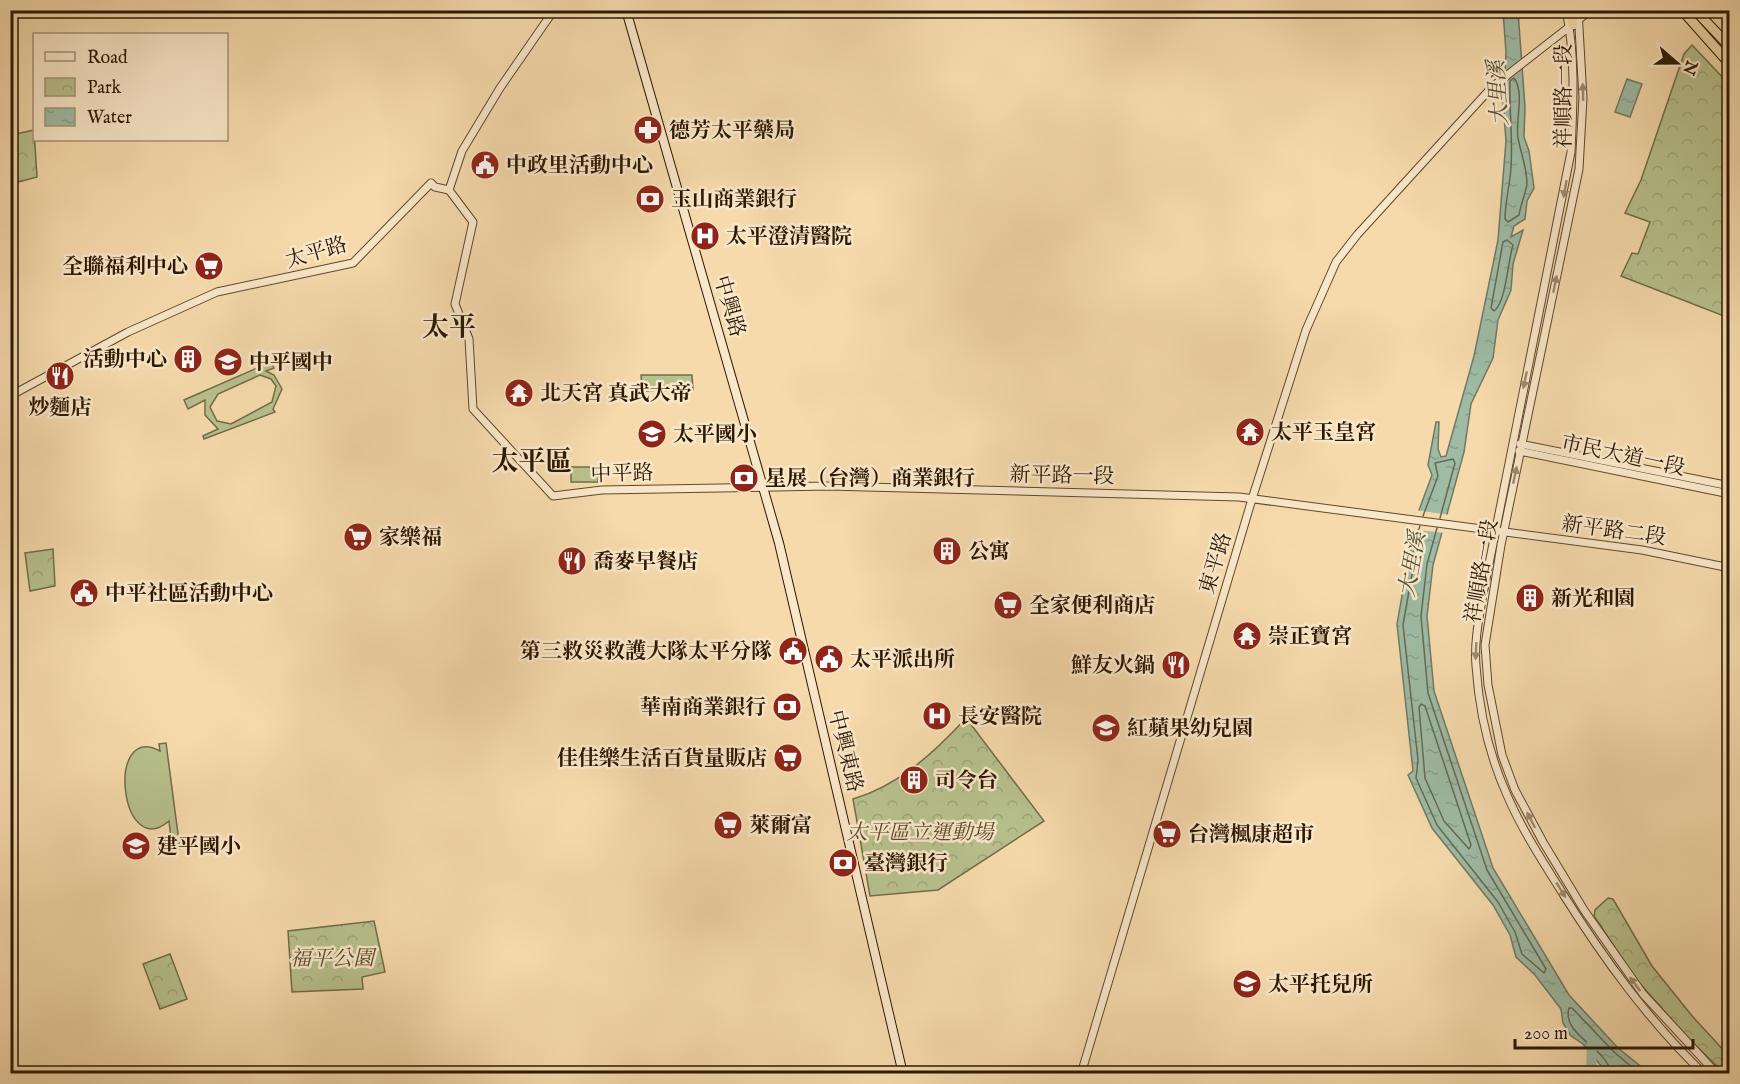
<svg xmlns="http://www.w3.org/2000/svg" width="1740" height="1084" viewBox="0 0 1740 1084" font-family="'IM FELL English','Noto Serif TC',serif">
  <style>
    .grass { fill: #b7c18d; stroke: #726c48; stroke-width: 1.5; fill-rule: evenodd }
    .park { fill: url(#park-crowns); stroke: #726c48; stroke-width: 1.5 }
    .water { fill: url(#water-ripples); stroke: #707a64; stroke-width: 1.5 }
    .pier { fill: #f6daac }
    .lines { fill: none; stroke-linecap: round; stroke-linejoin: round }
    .shore { stroke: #656a54; stroke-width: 1.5 }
    .river { stroke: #9ebba5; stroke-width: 10 }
    .tertiary-casing { stroke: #5e482c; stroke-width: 9 }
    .secondary-casing { stroke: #2c1802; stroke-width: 10 }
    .trunk-casing { stroke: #2c1802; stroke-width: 11 }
    .tertiary { stroke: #f9e7c9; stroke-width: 7 }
    .secondary { stroke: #f9e7c9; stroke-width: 8 }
    .trunk { stroke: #f6daac; stroke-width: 9 }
    .oneway { fill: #9d8a6f }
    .labels { text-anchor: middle; stroke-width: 5; stroke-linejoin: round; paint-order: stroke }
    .street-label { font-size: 21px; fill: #2c1802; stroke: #f9e7c9 }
    .poi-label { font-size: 21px; font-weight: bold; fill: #2c1802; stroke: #f9e7c9; text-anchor: start }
    .park-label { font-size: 21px; font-style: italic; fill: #564b2c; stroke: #f9e7c9 }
    .water-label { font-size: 22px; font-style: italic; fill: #54513b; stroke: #f9e7c9 }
    .district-label { font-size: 27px; font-weight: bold; fill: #2c1802; stroke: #f9e7c9 }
  </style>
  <defs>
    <pattern id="park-crowns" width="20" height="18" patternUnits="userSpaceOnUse" patternTransform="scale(1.5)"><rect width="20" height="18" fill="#b7c18d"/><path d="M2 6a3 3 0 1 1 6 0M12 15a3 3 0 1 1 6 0" fill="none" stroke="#9ea578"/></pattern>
    <pattern id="water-ripples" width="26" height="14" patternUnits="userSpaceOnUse" patternTransform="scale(1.5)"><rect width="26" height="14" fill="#9ebba5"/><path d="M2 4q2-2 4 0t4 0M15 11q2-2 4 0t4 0" fill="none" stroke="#88a08c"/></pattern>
  </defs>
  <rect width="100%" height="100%" fill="#f6daac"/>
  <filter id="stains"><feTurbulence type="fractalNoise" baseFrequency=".00333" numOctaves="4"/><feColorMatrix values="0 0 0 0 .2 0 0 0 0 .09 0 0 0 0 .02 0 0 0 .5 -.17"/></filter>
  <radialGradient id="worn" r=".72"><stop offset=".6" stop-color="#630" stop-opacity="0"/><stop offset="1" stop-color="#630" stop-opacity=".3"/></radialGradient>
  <g class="grass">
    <path d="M 271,362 L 274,368 L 266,371 L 274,375 L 282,389 L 273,409 L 275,412 L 204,439 L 203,436 L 218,429 L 205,415 L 205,400 L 188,409 L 184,400 ZM 260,375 L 271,379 L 276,386 L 272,402 L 231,424 L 217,421 L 210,407 L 218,394 Z"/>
    <path d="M 641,375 L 692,375 L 693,390 L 642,391 Z"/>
    <rect x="571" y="467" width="27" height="15"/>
    <path d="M 166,743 L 180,849 L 172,849 L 169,821 C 120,863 105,721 160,751 L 159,744 Z"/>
  </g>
  <g class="park">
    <path d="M 1692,45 L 1729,84 L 1729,318 L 1621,276 L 1632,253 L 1638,254 L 1650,222 L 1625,213 L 1641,180 L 1684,54 Z"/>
    <path d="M 34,130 L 37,177 L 11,184 L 11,135 Z"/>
    <path d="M 53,549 L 55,586 L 30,591 L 25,553 Z"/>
    <path d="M 966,718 L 1044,821 L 938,890 L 870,896 L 853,799 C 898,786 935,752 966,718 Z"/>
    <path d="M 1608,898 L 1613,899 L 1652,966 L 1693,1017 L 1729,1056 L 1729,1073 L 1724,1073 L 1688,1038 L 1636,979 L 1594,916 L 1595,910 Z"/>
    <path d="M 374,921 L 385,972 L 362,977 L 363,989 L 292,992 L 288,931 Z"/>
    <path d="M 170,954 L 187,999 L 160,1009 L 143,964 Z"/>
  </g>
  <g class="water">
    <path d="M 1503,11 L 1518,11 L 1525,107 L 1524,137 L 1529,151 L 1534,188 L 1527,201 L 1525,219 L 1514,226 L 1511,237 L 1523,230 L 1513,264 L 1511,290 L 1498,320 L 1493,358 L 1471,404 L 1464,452 L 1433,565 L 1427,616 L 1434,691 L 1493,868 L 1569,995 L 1618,1048 L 1649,1073 L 1607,1073 L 1583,1044 L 1571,1036 L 1563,1023 L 1561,1009 L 1535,975 L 1516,957 L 1510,935 L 1493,905 L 1432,828 L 1408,775 L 1413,771 L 1397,624 L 1408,562 L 1408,540 L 1432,475 L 1428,465 L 1436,422 L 1439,422 L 1438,449 L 1441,457 L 1446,456 L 1474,356 L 1498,240 L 1506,141 L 1503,103 L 1506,52 Z"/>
    <path d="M 1627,79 L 1642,84 L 1630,117 L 1615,112 Z"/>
  </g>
  <path class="pier" d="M 1415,510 L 1450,515 L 1445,533 L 1409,529 Z"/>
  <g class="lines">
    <g class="shore">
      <path d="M 1514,78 C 1525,93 1515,121 1518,138 C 1521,154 1527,168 1527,184 C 1527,188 1520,207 1519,215 L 1508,222 L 1505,219 C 1505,202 1510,185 1511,167 C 1513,138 1509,110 1510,81 Z"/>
      <path d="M 1507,240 L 1513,245 C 1508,260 1506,303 1494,311 L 1491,308 L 1503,242 Z"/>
      <path d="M 1423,516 L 1438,476 L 1435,463 L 1453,459 L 1455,463 L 1440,518"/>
      <path d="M 1420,526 L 1414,542 L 1414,563 L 1403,625 L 1418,760 L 1416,778 L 1437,825 L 1498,902 L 1515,932 L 1522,954 L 1544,973 L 1546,969 L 1487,870 L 1428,693 L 1421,616 L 1427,564 L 1437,528"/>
      <path d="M 1421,704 L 1425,706 L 1471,845 L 1469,849 L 1444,821 L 1425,778 L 1419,707 Z"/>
      <path d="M 1611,1074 C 1608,1047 1561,1036 1569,1008 L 1572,1008 L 1614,1052 L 1640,1074"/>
    </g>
    <path class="river" d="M 1591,1074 L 1592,1041"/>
    <g class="tertiary-casing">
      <g id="tertiary">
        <path d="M 1566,10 C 1576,56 1573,106 1571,152 L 1483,594 C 1479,618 1474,642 1476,666 C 1479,710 1489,755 1507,795 C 1522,830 1543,862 1563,894 C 1604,959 1648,1020 1704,1074"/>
        <path d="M 1578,10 L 1583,98 L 1579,169 L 1501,545 L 1485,645 L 1488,685 L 1502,755 L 1515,790 L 1543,842 L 1584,910 L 1643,994 L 1717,1074"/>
        <path d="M 449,190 L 473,222 L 455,304 L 469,339 L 473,409 L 553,496 L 602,490 L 828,486 L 1239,497 L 1642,550 L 1730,568"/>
        <path d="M 449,190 L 462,151 L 500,88 L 554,10"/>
        <path d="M 10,396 L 128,332 L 217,292 L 353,263 L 431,183 L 435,187 L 449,190"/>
        <path d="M 1520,444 L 1730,486"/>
        <path d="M 1519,451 L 1730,494"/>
        <path d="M 1081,1074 L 1252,499 L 1306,330 L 1336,262 L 1357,235 L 1492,87 L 1591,10"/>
      </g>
    </g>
    <g class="secondary-casing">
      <path id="secondary" d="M 626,10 L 779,543 L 903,1074"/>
    </g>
    <g class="trunk-casing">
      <g id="trunk">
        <path d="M 1571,10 L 1573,25"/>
        <path d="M 1682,10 L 1730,64"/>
        <path d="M 1695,10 L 1730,47"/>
      </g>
    </g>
    <use href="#tertiary" class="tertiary"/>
    <use href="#secondary" class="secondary"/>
    <use href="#trunk" class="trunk"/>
  </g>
  <defs><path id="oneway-solid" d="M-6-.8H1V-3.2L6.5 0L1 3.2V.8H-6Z" transform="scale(1.5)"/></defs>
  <g class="oneway">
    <use href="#oneway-solid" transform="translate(1583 92) rotate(-91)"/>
    <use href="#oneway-solid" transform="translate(1565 189) rotate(100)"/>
    <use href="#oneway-solid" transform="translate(1555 284) rotate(-79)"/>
    <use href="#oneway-solid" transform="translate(1525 380) rotate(102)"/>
    <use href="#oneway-solid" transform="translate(1515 475) rotate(-78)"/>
    <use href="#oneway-solid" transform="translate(1476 651) rotate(92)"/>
    <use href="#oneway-solid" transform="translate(1531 820) rotate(-117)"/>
    <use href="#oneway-solid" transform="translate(1561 890) rotate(58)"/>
    <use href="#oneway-solid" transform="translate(1635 984) rotate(-127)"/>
  </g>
  <defs>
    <g id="pharmacy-disc" transform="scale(1.5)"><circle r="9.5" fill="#8f2418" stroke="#f9e7c9"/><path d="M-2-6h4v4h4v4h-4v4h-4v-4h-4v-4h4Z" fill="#fff"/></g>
    <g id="civic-disc" transform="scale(1.5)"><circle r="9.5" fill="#8f2418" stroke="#f9e7c9"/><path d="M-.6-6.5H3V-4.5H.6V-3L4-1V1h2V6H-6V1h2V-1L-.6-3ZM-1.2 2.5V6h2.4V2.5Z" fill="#fff"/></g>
    <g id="bank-disc" transform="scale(1.5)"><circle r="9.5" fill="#8f2418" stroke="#f9e7c9"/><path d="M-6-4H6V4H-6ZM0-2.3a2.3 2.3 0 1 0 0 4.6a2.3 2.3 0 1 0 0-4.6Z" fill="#fff"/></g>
    <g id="hospital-disc" transform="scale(1.5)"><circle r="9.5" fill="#8f2418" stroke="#f9e7c9"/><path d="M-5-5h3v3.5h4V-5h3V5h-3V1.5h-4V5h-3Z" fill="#fff"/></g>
    <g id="supermarket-disc" transform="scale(1.5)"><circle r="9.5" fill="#8f2418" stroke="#f9e7c9"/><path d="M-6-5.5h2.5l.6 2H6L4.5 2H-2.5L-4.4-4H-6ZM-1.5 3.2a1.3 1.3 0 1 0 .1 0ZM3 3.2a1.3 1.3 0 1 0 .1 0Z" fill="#fff"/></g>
    <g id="building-disc" transform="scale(1.5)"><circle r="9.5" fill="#8f2418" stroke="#f9e7c9"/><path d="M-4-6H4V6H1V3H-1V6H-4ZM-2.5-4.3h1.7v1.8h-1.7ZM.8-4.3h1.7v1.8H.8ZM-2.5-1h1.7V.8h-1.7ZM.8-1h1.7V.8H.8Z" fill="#fff"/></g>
    <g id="school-disc" transform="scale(1.5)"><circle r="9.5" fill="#8f2418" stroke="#f9e7c9"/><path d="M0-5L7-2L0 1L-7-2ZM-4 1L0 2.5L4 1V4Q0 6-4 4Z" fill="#fff"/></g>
    <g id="restaurant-disc" transform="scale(1.5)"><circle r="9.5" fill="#8f2418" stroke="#f9e7c9"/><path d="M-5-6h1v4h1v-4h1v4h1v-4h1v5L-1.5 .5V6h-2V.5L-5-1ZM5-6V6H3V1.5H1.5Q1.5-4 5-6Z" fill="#fff"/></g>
    <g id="temple-disc" transform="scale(1.5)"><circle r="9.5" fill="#8f2418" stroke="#f9e7c9"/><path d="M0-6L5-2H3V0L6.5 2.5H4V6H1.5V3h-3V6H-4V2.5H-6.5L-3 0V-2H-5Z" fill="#fff"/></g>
  </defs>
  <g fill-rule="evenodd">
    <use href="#pharmacy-disc" x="648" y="130"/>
    <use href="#civic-disc" x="485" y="165"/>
    <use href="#bank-disc" x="650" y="199"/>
    <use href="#hospital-disc" x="705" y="236"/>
    <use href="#supermarket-disc" x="209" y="266"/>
    <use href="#building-disc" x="188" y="359"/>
    <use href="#school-disc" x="228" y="362"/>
    <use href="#restaurant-disc" x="60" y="376"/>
    <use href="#temple-disc" x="519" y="393"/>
    <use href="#temple-disc" x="1250" y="432"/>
    <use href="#school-disc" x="652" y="434"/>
    <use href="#bank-disc" x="744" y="478"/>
    <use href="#supermarket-disc" x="358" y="537"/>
    <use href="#building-disc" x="947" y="551"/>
    <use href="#restaurant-disc" x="572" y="561"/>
    <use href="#civic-disc" x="84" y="593"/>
    <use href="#building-disc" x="1530" y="598"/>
    <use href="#supermarket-disc" x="1008" y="605"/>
    <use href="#temple-disc" x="1247" y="636"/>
    <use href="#civic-disc" x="793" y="651"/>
    <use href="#civic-disc" x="829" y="659"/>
    <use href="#restaurant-disc" x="1176" y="665"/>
    <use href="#bank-disc" x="787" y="707"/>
    <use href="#hospital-disc" x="937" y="716"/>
    <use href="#school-disc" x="1106" y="728"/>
    <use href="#supermarket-disc" x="788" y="758"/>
    <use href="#building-disc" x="914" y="780"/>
    <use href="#supermarket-disc" x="728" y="825"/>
    <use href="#supermarket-disc" x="1167" y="834"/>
    <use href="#school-disc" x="136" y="846"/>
    <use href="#bank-disc" x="843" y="863"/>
    <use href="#school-disc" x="1247" y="984"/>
  </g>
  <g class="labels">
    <g class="street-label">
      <text transform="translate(1563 96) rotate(-90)" y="7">祥順路一段</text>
      <text transform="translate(316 252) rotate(-16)" y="7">太平路</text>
      <text transform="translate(730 306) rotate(74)" y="7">中興路</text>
      <text transform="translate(1623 455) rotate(12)" y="7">市民大道一段</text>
      <text transform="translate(622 473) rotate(-2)" y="7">中平路</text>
      <text transform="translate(1062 475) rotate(1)" y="7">新平路一段</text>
      <text transform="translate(1614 530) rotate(8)" y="7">新平路二段</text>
      <text transform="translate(1215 563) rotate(-73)" y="7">東平路</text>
      <text transform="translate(1481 571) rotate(-80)" y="7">祥順路一段</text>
      <text transform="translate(846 751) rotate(76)" y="7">中興東路</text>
    </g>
    <g class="poi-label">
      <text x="669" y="137">德芳太平藥局</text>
      <text x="506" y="172">中政里活動中心</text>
      <text x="671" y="206">玉山商業銀行</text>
      <text x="726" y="243">太平澄清醫院</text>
      <text x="188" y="273" text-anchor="end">全聯福利中心</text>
      <text x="167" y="366" text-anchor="end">活動中心</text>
      <text x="249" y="369">中平國中</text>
      <text x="540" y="400">北天宮 真武大帝</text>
      <text x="60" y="414" text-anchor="middle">炒麵店</text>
      <text x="1271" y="439">太平玉皇宮</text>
      <text x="673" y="441">太平國小</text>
      <text x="765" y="485">星展（台灣）商業銀行</text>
      <text x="379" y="544">家樂福</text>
      <text x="968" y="558">公寓</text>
      <text x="593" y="568">喬麥早餐店</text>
      <text x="105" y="600">中平社區活動中心</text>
      <text x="1551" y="605">新光和園</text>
      <text x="1029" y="612">全家便利商店</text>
      <text x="1268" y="643">崇正寶宮</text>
      <text x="772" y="658" text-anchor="end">第三救災救護大隊太平分隊</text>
      <text x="850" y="666">太平派出所</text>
      <text x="1155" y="672" text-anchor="end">鮮友火鍋</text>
      <text x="766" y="714" text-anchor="end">華南商業銀行</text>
      <text x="958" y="723">長安醫院</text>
      <text x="1127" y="735">紅蘋果幼兒園</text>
      <text x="767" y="765" text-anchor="end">佳佳樂生活百貨量販店</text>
      <text x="935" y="787">司令台</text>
      <text x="749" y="832">萊爾富</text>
      <text x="1188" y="841">台灣楓康超市</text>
      <text x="157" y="853">建平國小</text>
      <text x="864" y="870">臺灣銀行</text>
      <text x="1268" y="991">太平托兒所</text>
    </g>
    <g class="park-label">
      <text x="920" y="839">太平區立運動場</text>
      <text x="332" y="965">福平公園</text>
    </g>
    <g class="water-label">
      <text transform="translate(1497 93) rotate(-94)" y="8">大里溪</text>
      <text transform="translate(1411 564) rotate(-80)" y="8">大里溪</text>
    </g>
    <g class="district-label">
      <text x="449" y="336">太平</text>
      <text x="532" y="470">太平區</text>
    </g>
  </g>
  <rect width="1740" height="1084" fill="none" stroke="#f6daac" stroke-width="36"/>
  <rect x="12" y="12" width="1716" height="1060" fill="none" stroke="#2c1802" stroke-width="3"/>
  <rect x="18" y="18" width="1704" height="1048" fill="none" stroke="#2c1802" stroke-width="1.5"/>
  <rect x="33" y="33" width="195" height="108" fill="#f9e7c9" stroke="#a79479" stroke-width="1.5"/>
  <rect x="45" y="52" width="30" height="9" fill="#f9e7c9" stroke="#a79479" stroke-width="1.5"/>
  <text x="87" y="63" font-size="18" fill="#2c1802">Road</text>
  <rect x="45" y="78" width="30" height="18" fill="url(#park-crowns)" stroke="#a79479" stroke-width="1.5"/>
  <text x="87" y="93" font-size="18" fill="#2c1802">Park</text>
  <rect x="45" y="108" width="30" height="18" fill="url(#water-ripples)" stroke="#a79479" stroke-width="1.5"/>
  <text x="87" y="123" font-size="18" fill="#2c1802">Water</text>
  <g transform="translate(1677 63) rotate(110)" stroke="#f9e7c9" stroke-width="4.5" paint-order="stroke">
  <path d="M0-4.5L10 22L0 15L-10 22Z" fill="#2c1802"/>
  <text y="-9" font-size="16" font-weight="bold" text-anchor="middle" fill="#2c1802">N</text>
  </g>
  <path d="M1515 1039v9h178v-9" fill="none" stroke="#2c1802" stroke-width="3"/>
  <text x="1524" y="1039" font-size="18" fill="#2c1802" stroke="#f9e7c9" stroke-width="4.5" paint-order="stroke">200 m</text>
  <rect width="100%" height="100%" filter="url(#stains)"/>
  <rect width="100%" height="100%" fill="url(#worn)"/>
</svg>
